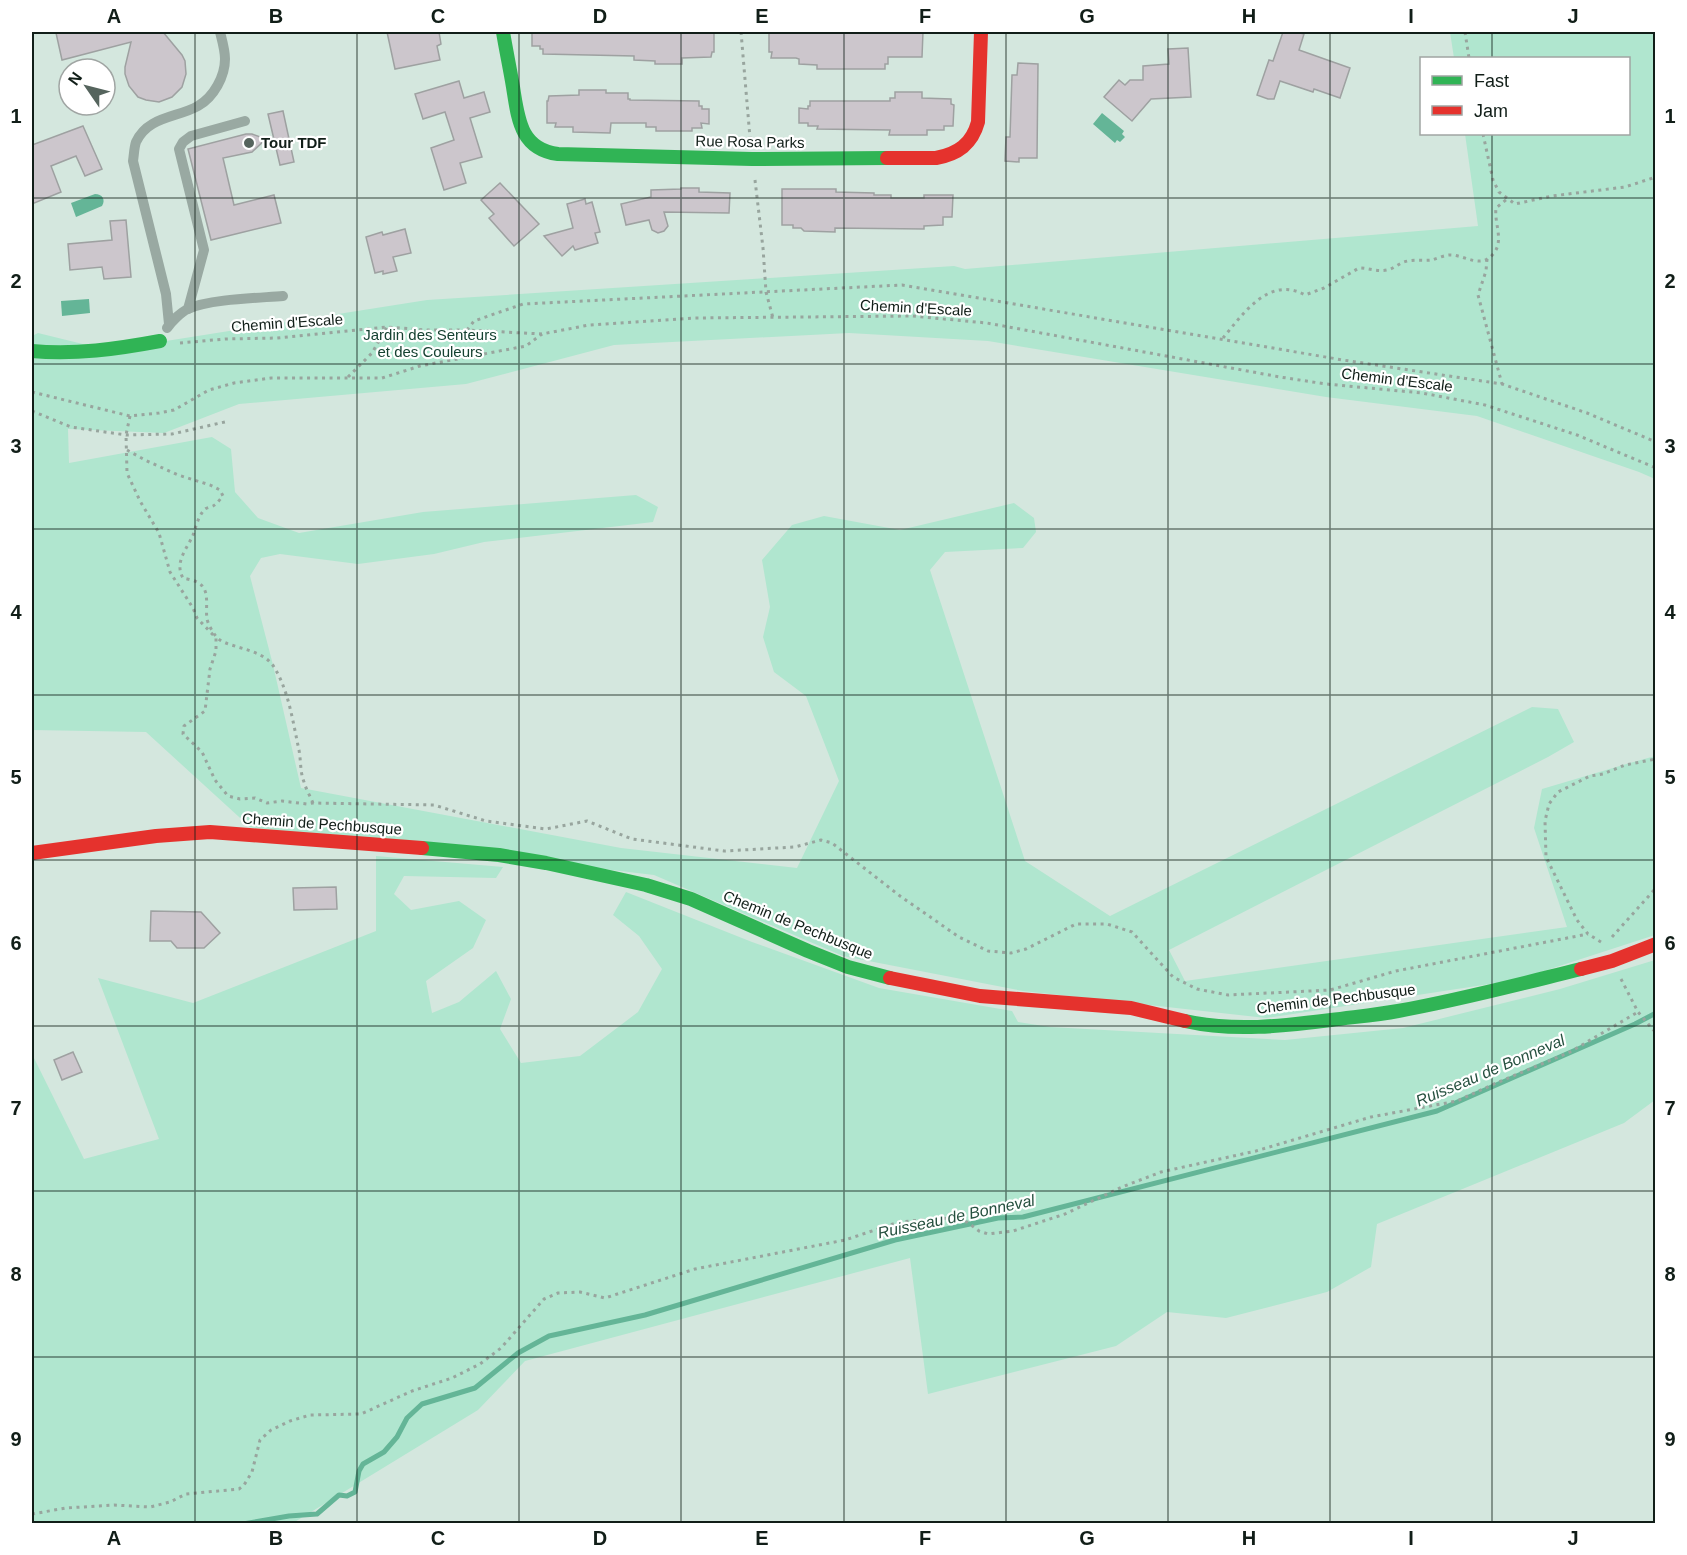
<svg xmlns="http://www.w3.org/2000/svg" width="1687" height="1555" viewBox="0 0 1687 1555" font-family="Arial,sans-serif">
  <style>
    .green { fill: #b0e6cf }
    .water { fill: #64b597 }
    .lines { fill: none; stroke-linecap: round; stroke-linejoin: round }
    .stream { stroke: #64b597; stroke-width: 5 }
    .building { fill: #ccc6cc; stroke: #9ea1a1; stroke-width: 1.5 }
    .path { stroke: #98a59e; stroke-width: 3; stroke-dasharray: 3 4.5; stroke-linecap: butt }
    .lane { stroke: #99a9a2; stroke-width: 10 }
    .fast { stroke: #30b455; stroke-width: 14 }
    .jam { stroke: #e5322d; stroke-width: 14 }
    .grid { fill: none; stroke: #111e18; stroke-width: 1.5; stroke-opacity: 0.55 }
    .poi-dot { fill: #55645d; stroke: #fff; stroke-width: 2 }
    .labels { text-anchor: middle; stroke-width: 4.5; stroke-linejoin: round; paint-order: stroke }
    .street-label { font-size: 15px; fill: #111e18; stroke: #fff }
    .poi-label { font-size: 15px; font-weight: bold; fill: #111e18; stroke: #fff; text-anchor: start }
    .park-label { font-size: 15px; fill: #154131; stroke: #fff }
    .water-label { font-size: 16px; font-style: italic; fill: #25503f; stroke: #fff }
    .neatline { fill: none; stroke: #111e18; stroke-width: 2 }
    .grid-label { font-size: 20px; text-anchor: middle; font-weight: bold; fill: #111e18 }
  </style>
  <rect width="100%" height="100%" fill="#d4e7de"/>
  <g class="green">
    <path d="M 1450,32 L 1655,32 L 1655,479 L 1639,472 L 1477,416 L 1326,397 L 988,341 L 849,333 L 614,345 L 466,384 L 239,404 L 164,433 L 68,429 L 69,463 L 212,437 L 231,449 L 235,492 L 258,518 L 299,533 L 423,512 L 636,495 L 658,507 L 653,522 L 484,542 L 434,554 L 358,564 L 280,554 L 261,558 L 250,576 L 273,665 L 301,788 L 621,848 L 797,868 L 839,781 L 806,696 L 774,672 L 763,637 L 770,607 L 762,560 L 792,525 L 824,516 L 900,530 L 1014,503 L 1034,518 L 1036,532 L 1023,548 L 945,552 L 930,570 L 1025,861 L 1110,916 L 1532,707 L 1558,709 L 1574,742 L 1548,757 L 1169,950 L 1185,981 L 1567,927 L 1534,828 L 1542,789 L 1623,765 L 1655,756 L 1655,935 L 1516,980 L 1266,1018 L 1023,991 L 843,956 L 654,875 L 250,827 L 146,732 L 32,730 L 32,336 L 38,333 L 99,348 L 166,341 L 427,300 L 954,266 L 965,269 L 1478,226 L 1465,134 L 1628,134 L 1628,58 L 1454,58 Z"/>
    <path d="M 376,856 L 503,867 L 496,878 L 404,876 L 394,894 L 411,910 L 459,901 L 486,920 L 473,948 L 426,981 L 432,1013 L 459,1002 L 496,971 L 511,999 L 500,1029 L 521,1063 L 580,1056 L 638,1012 L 662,969 L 639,936 L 613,915 L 626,892 L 752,942 L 879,988 L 1012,1011 L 1018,1022 L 1050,1027 L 1285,1040 L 1403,1028 L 1560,989 L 1655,960 L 1655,1100 L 1624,1123 L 1377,1224 L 1371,1267 L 1327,1292 L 1226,1318 L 1167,1312 L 1116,1346 L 928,1394 L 910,1258 L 525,1361 L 478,1410 L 293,1523 L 32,1523 L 32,1054 L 84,1159 L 159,1139 L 98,978 L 193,1003 L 376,931 Z"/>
  </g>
  <g class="water">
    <path d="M 1102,113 L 1124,131 L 1122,134 L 1125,137 L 1120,142 L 1117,140 L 1115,143 L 1093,124 Z"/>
    <path d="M 95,194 C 102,194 106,199 102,206 L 76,217 L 71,203 Z"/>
    <path d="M 89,299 L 90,313 L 62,316 L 61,301 Z"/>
  </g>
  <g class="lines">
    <path class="stream" d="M 243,1524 L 289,1516 L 317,1514 L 339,1495 L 347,1496 L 355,1492 L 359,1471 L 363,1464 L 384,1452 L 397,1437 L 407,1418 L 422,1404 L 475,1388 L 518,1353 L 549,1336 L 645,1315 L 895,1240 L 998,1218 L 1023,1217 L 1437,1111 L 1635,1024 L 1656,1013"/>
  </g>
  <g class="building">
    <path d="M 64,32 L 163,32 L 182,55 L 185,61 L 186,74 L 182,87 L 172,97 L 159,102 L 146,100 L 138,97 L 129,86 L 125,74 L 125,67 L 131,42 L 62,60 L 56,33 Z"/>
    <path d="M 387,32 L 439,32 L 441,44 L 437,46 L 440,60 L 395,69 Z"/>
    <path d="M 532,32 L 714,32 L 714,52 L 712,52 L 711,57 L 682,58 L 682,64 L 655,64 L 655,61 L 634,60 L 634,56 L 543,54 L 543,49 L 540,49 L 540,46 L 532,46 Z"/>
    <path d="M 769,32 L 923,32 L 922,57 L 888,57 L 888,64 L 885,64 L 885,69 L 817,69 L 817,65 L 799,64 L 799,59 L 796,58 L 771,58 L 772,52 L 769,52 Z"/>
    <path d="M 1283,32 L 1296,32 L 1304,34 L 1299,50 L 1350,68 L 1340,98 L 1314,89 L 1313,92 L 1280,81 L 1274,99 L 1268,99 L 1257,95 L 1269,60 L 1273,61 Z"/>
    <path d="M 1188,48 L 1191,97 L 1151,99 L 1132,121 L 1104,97 L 1119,80 L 1125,85 L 1130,80 L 1143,80 L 1143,66 L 1169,64 L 1168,49 Z"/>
    <path d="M 1018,63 L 1038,64 L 1037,158 L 1019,158 L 1019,162 L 1005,161 L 1006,137 L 1010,137 L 1012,75 L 1017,75 Z"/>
    <path d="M 459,81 L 464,98 L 484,92 L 490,112 L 470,118 L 482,157 L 460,163 L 466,183 L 444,190 L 431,148 L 454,140 L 445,112 L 423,119 L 415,94 Z"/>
    <path d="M 579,90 L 606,90 L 606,93 L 628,93 L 628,99 L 630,99 L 630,100 L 699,101 L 699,106 L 702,106 L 702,109 L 709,109 L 709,124 L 701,123 L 702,128 L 692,128 L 692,131 L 656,131 L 656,127 L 646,127 L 646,123 L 611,123 L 610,133 L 573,132 L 573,127 L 555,127 L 556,123 L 547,123 L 547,101 L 548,101 L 549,96 L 579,95 Z"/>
    <path d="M 895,92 L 922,92 L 922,98 L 951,99 L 951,104 L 954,105 L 953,126 L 944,126 L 944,130 L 927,130 L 927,135 L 889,135 L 890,130 L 817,129 L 818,126 L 808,126 L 808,123 L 799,123 L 799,108 L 808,109 L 808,106 L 810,106 L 810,101 L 890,101 L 890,98 L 895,98 Z"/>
    <path d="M 283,111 L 294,162 L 280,165 L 268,114 Z"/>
    <path d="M 83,126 L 102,169 L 85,176 L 76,156 L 51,166 L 61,192 L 32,204 L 32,145 Z"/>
    <path d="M 246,134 L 252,134 L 266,139 L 252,152 L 223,158 L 234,205 L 274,195 L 281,223 L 211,240 L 188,149 Z"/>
    <path d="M 500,183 L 539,224 L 514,246 L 489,218 L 494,214 L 481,200 Z"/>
    <path d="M 681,188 L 699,188 L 699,192 L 730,193 L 729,213 L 664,212 L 668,226 L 664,231 L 658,233 L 652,230 L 649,220 L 626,225 L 621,204 L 651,197 L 651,190 L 681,189 Z"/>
    <path d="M 782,189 L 836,189 L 836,192 L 874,193 L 874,195 L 891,195 L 891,198 L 924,198 L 924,195 L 953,195 L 952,217 L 943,217 L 943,225 L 924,226 L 924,229 L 835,228 L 835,232 L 804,231 L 801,228 L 793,228 L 793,225 L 782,225 Z"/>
    <path d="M 585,199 L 586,204 L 592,202 L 600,232 L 595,233 L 598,243 L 575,250 L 573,246 L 562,256 L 544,236 L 573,228 L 567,204 Z"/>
    <path d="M 126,220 L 131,277 L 104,279 L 102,267 L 70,270 L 68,244 L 112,240 L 110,221 Z"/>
    <path d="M 405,229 L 411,253 L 393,257 L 397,271 L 383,274 L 383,271 L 375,273 L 366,237 L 382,232 L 383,235 Z"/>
    <path d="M 336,887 L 337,909 L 294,910 L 293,888 Z"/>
    <path d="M 151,911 L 201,912 L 220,933 L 204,948 L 177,948 L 171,941 L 150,941 Z"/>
    <path d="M 73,1052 L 82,1072 L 62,1080 L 54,1060 Z"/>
  </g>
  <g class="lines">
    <g class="path">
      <path d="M 741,32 L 750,138"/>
      <path d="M 1465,32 L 1469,58"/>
      <path d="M 1483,134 L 1493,180 L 1499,192 L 1515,204 L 1552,196 L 1625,187 L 1656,177"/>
      <path d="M 755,180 L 763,248 L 766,292 L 773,318"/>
      <path d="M 1487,259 L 1486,271 L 1478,295 L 1502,384"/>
      <path d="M 467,330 L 474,321 L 523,304 L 902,285 L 1343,360 L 1502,384 L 1587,413 L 1656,442"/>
      <path d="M 1223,338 C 1243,314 1269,275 1305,295 L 1324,288 L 1359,268 C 1369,268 1377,272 1387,270 C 1393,269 1398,264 1404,262 C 1413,259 1423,261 1432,260 C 1438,258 1445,255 1450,255 C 1466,255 1481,270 1494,253 C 1504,240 1494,223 1496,208 L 1507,199"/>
      <path d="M 180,343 L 225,339 L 277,338 L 387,327 L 427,330 L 467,330 L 542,334 L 589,325 L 694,318 L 912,316 L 987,323 L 1280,377 L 1326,384 L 1422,393 L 1485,405 L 1577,435 L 1656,468"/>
      <path d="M 348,377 L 372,353 L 387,327"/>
      <path d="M 32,392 L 130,416 L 159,413 L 174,410 L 209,390 L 234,383 L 271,378 L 382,378 L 420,366 L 526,346 L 542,334"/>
      <path d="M 32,411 L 71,427 L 126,435 L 172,434 L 229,421"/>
      <path d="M 130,416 L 126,435 L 127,473 L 140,501 L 159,533 L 170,572 L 193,608 L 197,618 L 216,638 L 216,651 L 210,669 L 205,711 L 184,726 L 183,734 L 202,752 L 215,780 L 228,796 L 240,799 L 255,798 L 267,803 L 282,801 L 307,804 L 313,803 L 434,805 L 486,821 L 546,829 L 587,821 L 632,839 L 724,851 L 795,847 L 821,840 L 832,843 L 900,896 L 959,937 L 988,951 L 1011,953 L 1026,949 L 1076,924 L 1107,924 L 1132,932 L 1173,977 L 1197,989 L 1228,995 L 1330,990 L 1396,971 L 1588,934"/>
      <path d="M 127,450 L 145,460 L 178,475 L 210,485 L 220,490 L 223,496 C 220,499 217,504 213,506 C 211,507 206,508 205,509 C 198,516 196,527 193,535 C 187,549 174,562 183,578 C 187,579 193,580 197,582 C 211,589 205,606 207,619 C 208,624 212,631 215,635 C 223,649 261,646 274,667 C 289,691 293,723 299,750 C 301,761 300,772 304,782 C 306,789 310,796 313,803"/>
      <path d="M 1612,937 L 1656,888"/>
      <path d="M 1601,942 L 1588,934 L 1577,920 L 1546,857 L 1545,821 L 1549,804 L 1558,792 L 1590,776 L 1603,774 L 1625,765 L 1656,759"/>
      <path d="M 1621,979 L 1638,1012 L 1656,1033"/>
      <path d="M 32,1514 L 66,1508 L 114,1505 L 150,1507 L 170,1502 L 186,1494 L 239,1489 L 244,1485 L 252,1472 L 260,1440 L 271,1430 L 290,1421 L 310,1415 L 361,1414 L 412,1391 L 452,1378 L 480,1364 L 501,1348 L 544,1299 L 558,1293 L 580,1292 L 605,1298 L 695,1269 L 845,1240 L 899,1222 L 943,1218 L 967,1222 L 979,1231 L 988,1234 L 1013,1231 L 1065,1214 L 1122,1187 L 1161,1172 L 1256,1151 L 1371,1117 L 1457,1101 L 1494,1084 L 1570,1052 L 1638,1012"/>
    </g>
    <g class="lane">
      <path d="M 188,309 L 204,250 L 179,149 L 183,142 L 191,136 L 245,121"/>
      <path d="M 169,324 L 166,294 L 133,161 C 134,155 134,148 136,142 C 148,116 177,118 198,106 C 214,97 225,76 225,59 C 225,50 222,40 220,32"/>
      <path d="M 167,328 C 172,321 181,312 188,309 C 209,299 259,298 283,296"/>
    </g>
    <g class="fast">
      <path d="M 503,32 C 506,50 510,69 513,87 C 518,118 520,149 558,154 L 752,159 L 887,158"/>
      <path d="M 32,351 C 75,355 117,349 160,341"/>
      <path d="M 422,848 L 499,855 L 546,863 L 646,885 L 691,899 L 808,951 L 848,967 L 890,978"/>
      <path d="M 1185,1021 C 1233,1032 1283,1026 1331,1020 C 1353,1017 1376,1015 1398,1011 C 1460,1000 1520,984 1581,969"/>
    </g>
    <g class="jam">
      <path d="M 887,158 L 936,158 C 958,154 972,144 978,122 L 981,32"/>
      <path d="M 32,853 L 156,836 L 210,832 L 422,848"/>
      <path d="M 1581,969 L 1612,961 L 1656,944"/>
      <path d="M 890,978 L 980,996 L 1131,1008 L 1185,1021"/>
    </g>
  </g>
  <path class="grid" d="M 195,32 L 195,1524M 357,32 L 357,1524M 519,32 L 519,1524M 681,32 L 681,1524M 844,32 L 844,1524M 1006,32 L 1006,1524M 1168,32 L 1168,1524M 1330,32 L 1330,1524M 1492,32 L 1492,58M 1492,134 L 1492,1524M 32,198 L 1656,198M 32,364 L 1656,364M 32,529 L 1656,529M 32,695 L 1656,695M 32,860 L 1656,860M 32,1026 L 1656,1026M 32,1191 L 1656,1191M 32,1357 L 1656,1357"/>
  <circle class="poi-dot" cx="249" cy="143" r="6"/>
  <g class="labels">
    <g class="street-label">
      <text transform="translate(750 142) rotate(1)" y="5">Rue Rosa Parks</text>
      <text transform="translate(916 308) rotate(3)" y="5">Chemin d'Escale</text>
      <text transform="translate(287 323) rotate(-4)" y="5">Chemin d'Escale</text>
      <text transform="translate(1397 380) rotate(7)" y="5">Chemin d'Escale</text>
      <text transform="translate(322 824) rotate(4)" y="5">Chemin de Pechbusque</text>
      <text transform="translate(798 925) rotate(22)" y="5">Chemin de Pechbusque</text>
      <text transform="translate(1336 999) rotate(-7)" y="5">Chemin de Pechbusque</text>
    </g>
    <g class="poi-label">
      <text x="261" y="148">Tour TDF</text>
    </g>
    <g class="park-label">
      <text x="430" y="340">Jardin des Senteurs<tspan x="430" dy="17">et des Couleurs</tspan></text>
    </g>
    <g class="water-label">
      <text transform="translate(1490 1070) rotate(-23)" y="6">Ruisseau de Bonneval</text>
      <text transform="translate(956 1216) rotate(-12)" y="6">Ruisseau de Bonneval</text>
    </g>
  </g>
  <rect width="1687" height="1555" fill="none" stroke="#ffffff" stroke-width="66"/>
  <rect x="1420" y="57" width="210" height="78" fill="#ffffff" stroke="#a0a5a3" stroke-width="1.5"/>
  <rect x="1432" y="76" width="30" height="9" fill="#30b455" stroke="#a0a5a3" stroke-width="1.5"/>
  <text x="1474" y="87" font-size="18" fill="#111e18">Fast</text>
  <rect x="1432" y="106" width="30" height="9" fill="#e5322d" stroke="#a0a5a3" stroke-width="1.5"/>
  <text x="1474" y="117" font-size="18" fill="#111e18">Jam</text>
  <g transform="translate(87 87) rotate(305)"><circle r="28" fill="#ffffff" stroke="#a0a5a3" stroke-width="1.5"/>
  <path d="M0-4.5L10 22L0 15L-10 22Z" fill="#55645d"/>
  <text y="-9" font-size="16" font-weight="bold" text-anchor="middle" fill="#111e18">N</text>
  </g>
  <rect x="33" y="33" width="1621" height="1489" class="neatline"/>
  <g class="grid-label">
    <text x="114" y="23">A</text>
    <text x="276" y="23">B</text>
    <text x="438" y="23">C</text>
    <text x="600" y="23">D</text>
    <text x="762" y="23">E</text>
    <text x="925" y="23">F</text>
    <text x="1087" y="23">G</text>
    <text x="1249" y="23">H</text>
    <text x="1411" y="23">I</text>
    <text x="1573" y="23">J</text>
    <text x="16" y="123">1</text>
    <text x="1670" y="123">1</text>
    <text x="16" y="288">2</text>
    <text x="1670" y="288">2</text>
    <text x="16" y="453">3</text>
    <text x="1670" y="453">3</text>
    <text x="16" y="619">4</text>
    <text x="1670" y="619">4</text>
    <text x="16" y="784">5</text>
    <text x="1670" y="784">5</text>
    <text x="16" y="950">6</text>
    <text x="1670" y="950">6</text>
    <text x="16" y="1115">7</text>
    <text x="1670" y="1115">7</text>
    <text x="16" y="1281">8</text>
    <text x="1670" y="1281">8</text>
    <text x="16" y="1446">9</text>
    <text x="1670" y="1446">9</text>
    <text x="114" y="1545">A</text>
    <text x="276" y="1545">B</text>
    <text x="438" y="1545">C</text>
    <text x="600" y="1545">D</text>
    <text x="762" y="1545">E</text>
    <text x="925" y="1545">F</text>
    <text x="1087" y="1545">G</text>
    <text x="1249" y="1545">H</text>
    <text x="1411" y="1545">I</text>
    <text x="1573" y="1545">J</text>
  </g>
</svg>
